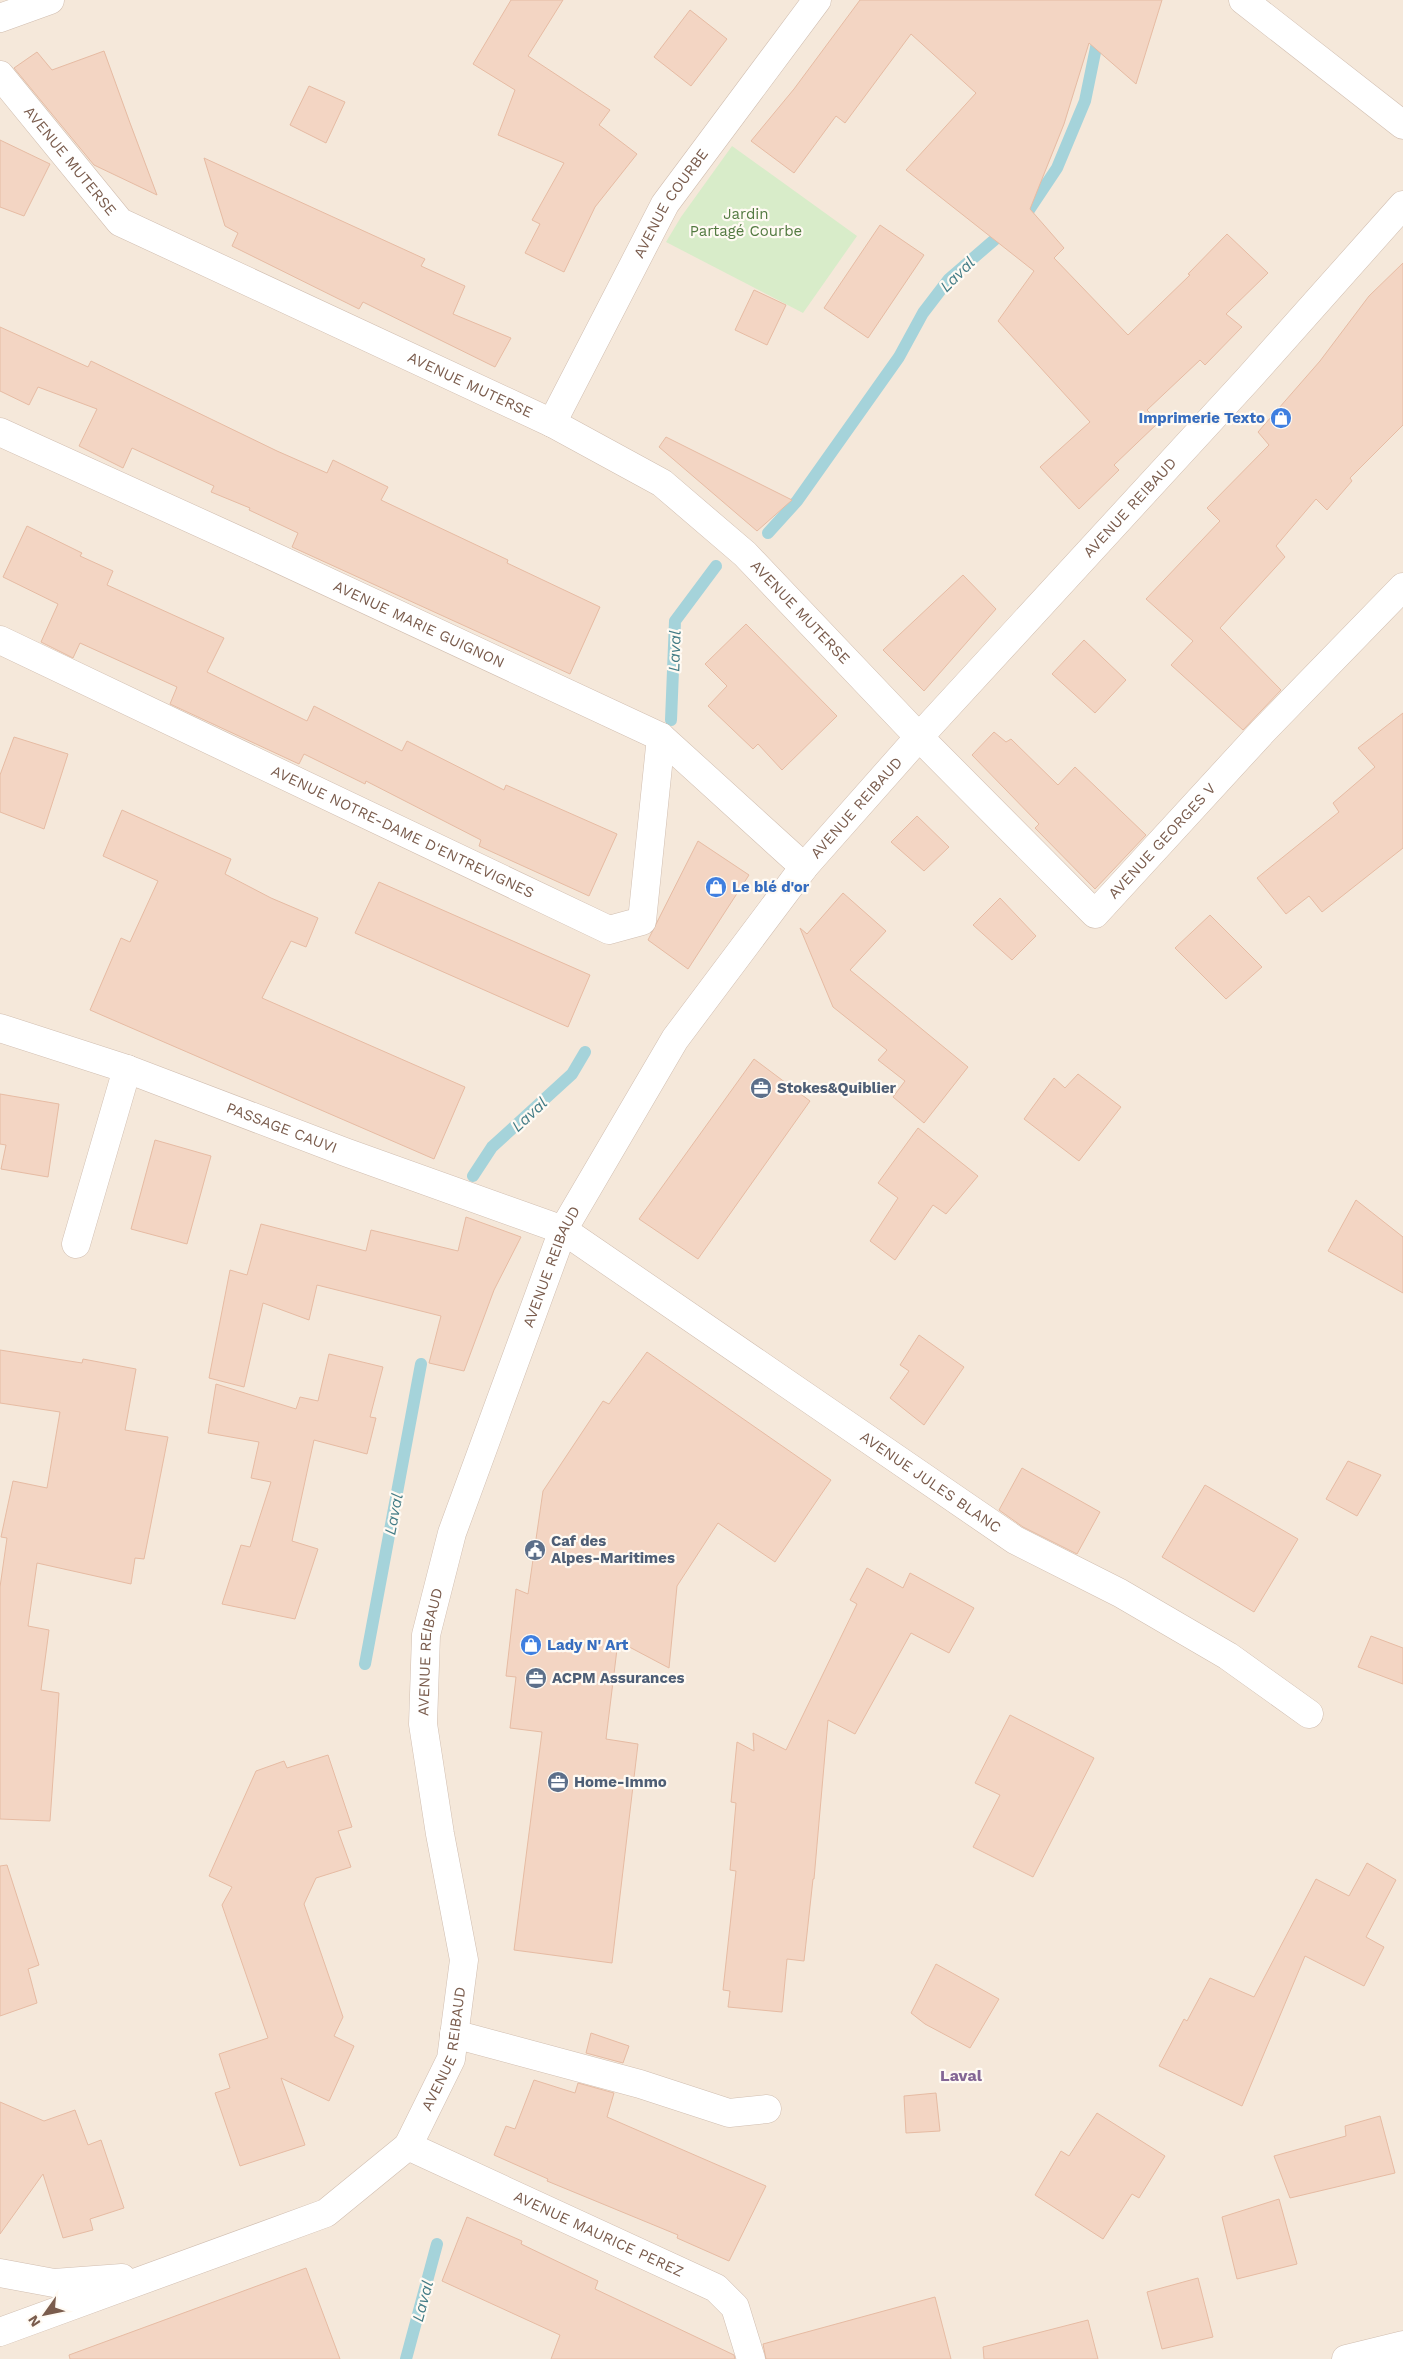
<svg xmlns="http://www.w3.org/2000/svg" width="1403" height="2359" viewBox="0 0 1403 2359" font-family="'Work Sans',sans-serif">
  <style>
    .residential { fill: #f5e8da }
    .green { fill: #d8ecc9 }
    .lines { fill: none; stroke-linecap: round; stroke-linejoin: round }
    .stream { stroke: #a5d3da; stroke-width: 12 }
    .building { fill: #f3d5c3; stroke: #e6bba3 }
    .minor-casing { stroke: #d1beb0; stroke-width: 29 }
    .minor { stroke: #fff; stroke-width: 28 }
    .labels { text-anchor: middle; stroke-width: 4.5; stroke-linejoin: round; paint-order: stroke }
    .street-label { font-size: 15px; fill: #7a5c4d; stroke: #fffaf3 }
    .park-label { font-size: 15px; fill: #537a41; stroke: #fffaf3 }
    .shop-label { font-size: 15px; font-weight: bold; fill: #366cbe; stroke: #fffaf3; text-anchor: start }
    .service-label { font-size: 15px; font-weight: bold; fill: #4e5e75; stroke: #fffaf3; text-anchor: start }
    .water-label { font-size: 16px; font-style: italic; fill: #437c86; stroke: #fffaf3 }
    .neighbourhood-label { font-size: 16px; font-weight: bold; fill: #846695; stroke: #fffaf3 }
  </style>
  <rect width="100%" height="100%" fill="#fdf6ec"/>
  <rect class="residential" x="0" y="0" width="1403" height="2359"/>
  <path class="green" d="M 732,146 L 857,236 L 803,313 L 666,242 L 681,217 Z"/>
  <g class="lines">
    <g class="stream">
      <path d="M 768,533 L 797,501 L 899,357 L 923,313 L 949,279 L 1029,210 L 1057,168 L 1085,101 L 1100,28 L 1101,0"/>
      <path d="M 671,720 L 675,621 L 716,566"/>
      <path d="M 473,1176 L 492,1147 L 572,1074 L 585,1052"/>
      <path d="M 365,1664 L 421,1364"/>
      <path d="M 406,2359 L 437,2244"/>
    </g>
  </g>
  <g class="building">
    <path d="M 511,0 L 563,0 L 528,56 L 610,110 L 599,125 L 637,154 L 595,207 L 564,272 L 525,253 L 540,224 L 532,220 L 564,163 L 498,135 L 515,90 L 473,64 Z"/>
    <path d="M 860,0 L 1162,0 L 1136,84 L 1089,43 L 1064,124 L 1030,209 L 1064,248 L 1054,258 L 1128,335 L 1190,275 L 1188,274 L 1227,234 L 1268,273 L 1226,314 L 1242,327 L 1205,365 L 1200,360 L 1147,410 L 1159,422 L 1114,465 L 1119,470 L 1079,509 L 1040,467 L 1090,422 L 998,321 L 1034,271 L 906,170 L 976,93 L 911,34 L 845,123 L 836,116 L 794,173 L 751,141 L 794,89 Z"/>
    <path d="M 690,10 L 727,39 L 691,86 L 654,57 Z"/>
    <path d="M 104,51 L 130,123 L 157,195 L 94,165 L 14,68 L 37,52 L 52,70 Z"/>
    <path d="M 309,86 L 345,102 L 326,143 L 290,125 Z"/>
    <path d="M 0,140 L 50,164 L 24,216 L 0,207 Z"/>
    <path d="M 204,158 L 425,259 L 421,266 L 465,286 L 453,314 L 511,338 L 495,367 L 363,302 L 359,309 L 232,246 L 238,233 L 225,226 Z"/>
    <path d="M 880,225 L 924,255 L 868,338 L 824,308 Z"/>
    <path d="M 1403,263 L 1403,425 L 1350,478 L 1352,481 L 1327,510 L 1316,499 L 1276,546 L 1285,557 L 1220,628 L 1281,690 L 1243,730 L 1171,665 L 1193,641 L 1146,599 L 1220,521 L 1207,508 L 1269,445 L 1258,432 L 1320,361 L 1369,296 Z"/>
    <path d="M 754,290 L 786,305 L 767,345 L 735,330 Z"/>
    <path d="M 0,327 L 88,367 L 91,361 L 277,451 L 327,473 L 333,460 L 388,487 L 381,500 L 508,560 L 507,563 L 600,607 L 570,674 L 292,547 L 298,533 L 249,510 L 250,508 L 211,492 L 214,486 L 132,448 L 123,468 L 79,446 L 97,409 L 38,387 L 29,405 L 0,391 Z"/>
    <path d="M 666,437 L 792,500 L 757,531 L 659,447 Z"/>
    <path d="M 27,526 L 82,553 L 80,556 L 113,571 L 107,585 L 224,638 L 207,672 L 307,721 L 314,706 L 402,751 L 407,741 L 504,790 L 506,785 L 617,834 L 589,896 L 479,846 L 481,840 L 366,781 L 365,784 L 304,754 L 299,764 L 170,704 L 177,687 L 80,643 L 73,658 L 41,642 L 58,604 L 3,577 Z"/>
    <path d="M 963,575 L 996,609 L 924,691 L 883,650 Z"/>
    <path d="M 746,624 L 837,716 L 782,770 L 758,744 L 753,749 L 708,706 L 727,686 L 705,664 Z"/>
    <path d="M 1084,640 L 1126,680 L 1095,713 L 1052,674 Z"/>
    <path d="M 1403,713 L 1403,848 L 1322,912 L 1309,896 L 1286,914 L 1257,878 L 1339,812 L 1333,803 L 1375,767 L 1358,748 Z"/>
    <path d="M 994,732 L 1006,742 L 1011,739 L 1058,785 L 1075,767 L 1146,835 L 1095,889 L 1035,828 L 1039,824 L 972,755 Z"/>
    <path d="M 14,737 L 68,754 L 44,829 L 0,812 L 0,775 Z"/>
    <path d="M 122,810 L 231,859 L 225,874 L 271,898 L 318,918 L 306,947 L 291,941 L 262,998 L 465,1087 L 434,1159 L 90,1010 L 121,938 L 130,942 L 158,881 L 103,856 Z"/>
    <path d="M 917,816 L 949,847 L 924,871 L 891,842 Z"/>
    <path d="M 698,841 L 749,875 L 688,969 L 648,940 Z"/>
    <path d="M 379,882 L 590,975 L 568,1027 L 355,933 Z"/>
    <path d="M 843,893 L 886,931 L 850,970 L 968,1067 L 924,1123 L 893,1097 L 905,1081 L 878,1060 L 887,1050 L 833,1007 L 800,928 L 807,934 Z"/>
    <path d="M 1000,898 L 1036,936 L 1012,960 L 973,925 Z"/>
    <path d="M 1210,915 L 1262,967 L 1226,999 L 1175,948 Z"/>
    <path d="M 754,1059 L 810,1101 L 698,1259 L 639,1219 Z"/>
    <path d="M 1078,1074 L 1121,1107 L 1079,1161 L 1024,1119 L 1054,1078 L 1065,1088 Z"/>
    <path d="M 0,1094 L 59,1104 L 48,1177 L 1,1169 L 6,1145 L 0,1144 Z"/>
    <path d="M 918,1128 L 978,1176 L 946,1214 L 933,1205 L 895,1260 L 870,1241 L 898,1198 L 878,1183 Z"/>
    <path d="M 155,1140 L 211,1156 L 187,1244 L 131,1229 Z"/>
    <path d="M 1356,1200 L 1403,1237 L 1403,1293 L 1328,1251 Z"/>
    <path d="M 466,1217 L 521,1237 L 494,1290 L 464,1371 L 429,1363 L 441,1316 L 317,1285 L 309,1320 L 263,1303 L 244,1387 L 209,1378 L 230,1270 L 247,1275 L 261,1224 L 366,1251 L 371,1230 L 458,1251 Z"/>
    <path d="M 919,1335 L 964,1367 L 924,1425 L 890,1398 L 909,1371 L 900,1365 Z"/>
    <path d="M 0,1350 L 82,1363 L 83,1359 L 136,1369 L 125,1430 L 168,1437 L 144,1559 L 135,1558 L 131,1584 L 37,1563 L 28,1626 L 49,1630 L 41,1690 L 59,1693 L 50,1821 L 0,1819 L 0,1587 L 7,1538 L 1,1537 L 13,1481 L 47,1488 L 60,1412 L 0,1403 Z"/>
    <path d="M 647,1352 L 831,1480 L 775,1562 L 718,1523 L 677,1586 L 669,1668 L 618,1641 L 606,1739 L 638,1744 L 612,1963 L 514,1950 L 542,1732 L 510,1728 L 516,1677 L 506,1676 L 516,1589 L 528,1594 L 543,1491 L 603,1401 L 609,1404 Z"/>
    <path d="M 329,1354 L 383,1367 L 370,1417 L 376,1418 L 367,1454 L 314,1440 L 292,1541 L 318,1549 L 295,1619 L 222,1604 L 241,1545 L 250,1547 L 271,1482 L 251,1478 L 259,1442 L 208,1433 L 216,1384 L 296,1409 L 300,1397 L 318,1401 Z"/>
    <path d="M 1348,1461 L 1381,1475 L 1357,1516 L 1326,1499 Z"/>
    <path d="M 1022,1468 L 1100,1512 L 1077,1554 L 1023,1527 L 999,1510 Z"/>
    <path d="M 1205,1485 L 1298,1539 L 1254,1612 L 1162,1557 Z"/>
    <path d="M 867,1568 L 903,1588 L 910,1573 L 974,1608 L 949,1653 L 911,1633 L 855,1734 L 828,1720 L 814,1879 L 813,1879 L 804,1961 L 787,1959 L 782,2012 L 728,2007 L 730,1991 L 723,1990 L 736,1871 L 730,1870 L 736,1803 L 731,1802 L 737,1742 L 754,1751 L 753,1733 L 786,1750 L 857,1604 L 850,1600 Z"/>
    <path d="M 1371,1636 L 1403,1648 L 1403,1684 L 1358,1667 Z"/>
    <path d="M 1010,1715 L 1094,1758 L 1033,1877 L 973,1847 L 1000,1795 L 975,1783 Z"/>
    <path d="M 328,1755 L 352,1827 L 338,1831 L 351,1867 L 316,1878 L 304,1904 L 343,2017 L 334,2036 L 354,2046 L 329,2101 L 281,2078 L 305,2145 L 240,2166 L 215,2093 L 230,2088 L 219,2054 L 268,2038 L 222,1905 L 232,1887 L 209,1876 L 256,1771 L 284,1761 L 287,1768 Z"/>
    <path d="M 1367,1863 L 1396,1880 L 1366,1937 L 1384,1947 L 1364,1986 L 1305,1956 L 1242,2106 L 1159,2066 L 1184,2019 L 1187,2021 L 1210,1978 L 1254,1997 L 1316,1879 L 1349,1896 Z"/>
    <path d="M 7,1865 L 39,1965 L 28,1969 L 37,2003 L 0,2016 L 0,1866 Z"/>
    <path d="M 936,1964 L 999,1999 L 970,2048 L 925,2024 L 911,2013 Z"/>
    <path d="M 591,2033 L 629,2046 L 623,2063 L 586,2053 Z"/>
    <path d="M 534,2080 L 575,2093 L 578,2083 L 614,2093 L 607,2117 L 766,2186 L 729,2261 L 677,2238 L 678,2235 L 547,2181 L 548,2179 L 494,2155 L 506,2126 L 515,2129 Z"/>
    <path d="M 936,2093 L 940,2131 L 906,2133 L 904,2096 Z"/>
    <path d="M 0,2102 L 44,2121 L 75,2110 L 88,2145 L 101,2140 L 124,2208 L 90,2219 L 93,2230 L 63,2238 L 43,2174 L 0,2234 Z"/>
    <path d="M 1097,2113 L 1165,2156 L 1139,2198 L 1132,2194 L 1103,2239 L 1035,2195 L 1061,2151 L 1069,2156 Z"/>
    <path d="M 1380,2116 L 1395,2173 L 1290,2198 L 1274,2156 L 1346,2136 L 1345,2126 Z"/>
    <path d="M 1279,2199 L 1297,2264 L 1237,2279 L 1222,2217 Z"/>
    <path d="M 467,2217 L 522,2241 L 521,2244 L 598,2281 L 595,2289 L 734,2355 L 735,2359 L 551,2359 L 560,2335 L 442,2281 Z"/>
    <path d="M 306,2268 L 340,2359 L 70,2359 L 69,2355 Z"/>
    <path d="M 1198,2278 L 1213,2337 L 1162,2349 L 1147,2292 Z"/>
    <path d="M 935,2297 L 951,2359 L 766,2359 L 763,2344 Z"/>
    <path d="M 1088,2320 L 1098,2359 L 984,2359 L 983,2347 Z"/>
  </g>
  <g class="lines">
    <g class="minor-casing">
      <g id="minor">
        <path d="M 1243,0 L 1403,125"/>
        <path d="M 0,18 L 50,0"/>
        <path id="s1" d="M 0,75 L 120,222 L 552,423 L 662,483 L 745,554 L 919,737 L 1095,914 L 1263,731 L 1403,587"/>
        <path id="s2" d="M 552,423 L 665,204 L 817,0"/>
        <path id="s3" d="M 0,432 L 251,546 L 661,737 L 804,867"/>
        <path id="s4" d="M 0,640 L 609,930 L 642,921 L 661,737"/>
        <path id="s5" d="M 0,1028 L 127,1069 L 345,1152 L 563,1230 L 1015,1540 L 1120,1593 L 1228,1656 L 1309,1714"/>
        <path d="M 76,1244 L 127,1069"/>
        <path d="M 454,2034 L 640,2084 L 729,2113 L 767,2109"/>
        <path id="s6" d="M 408,2146 L 716,2288 L 735,2307 L 751,2359"/>
        <path d="M 0,2273 L 54,2283 L 122,2278"/>
        <path id="s7" d="M 0,2332 L 326,2213 L 408,2146 L 451,2059 L 464,1960 L 440,1834 L 423,1724 L 426,1635 L 452,1533 L 563,1230 L 675,1039 L 804,867 L 919,737 L 1249,378 L 1403,205"/>
        <path d="M 1346,2359 L 1403,2345"/>
      </g>
    </g>
    <use href="#minor" class="minor"/>
  </g>
  <defs>
    <g id="shop-disc" transform="scale(1.125)"><circle r="9.5" fill="#3f7fe0" stroke="#fffaf3"/><path d="M-5-2.5h2.3a2.7 3.5 0 0 1 5.4 0H5L5.5 6h-11ZM-1.5-2.5h3a1.5 2.3 0 0 0-3 0Z" fill="#fff"/></g>
    <g id="office-disc" transform="scale(1.125)"><circle r="9.5" fill="#5c6f8a" stroke="#fffaf3"/><path d="M-6-3h4V-5.5h4V-3h4V5H-6ZM-1-4.5V-3h2v-1.5ZM-6 0V1H6V0Z" fill="#fff"/></g>
    <g id="civic-disc" transform="scale(1.125)"><circle r="9.5" fill="#5c6f8a" stroke="#fffaf3"/><path d="M-.6-6.5H3V-4.5H.6V-3L4-1V1h2V6H-6V1h2V-1L-.6-3ZM-1.2 2.5V6h2.4V2.5Z" fill="#fff"/></g>
  </defs>
  <g fill-rule="evenodd">
    <use href="#shop-disc" x="1281" y="418"/>
    <use href="#shop-disc" x="716" y="887"/>
    <use href="#office-disc" x="761" y="1088"/>
    <use href="#civic-disc" x="535" y="1550"/>
    <use href="#shop-disc" x="531" y="1645"/>
    <use href="#office-disc" x="536" y="1678"/>
    <use href="#office-disc" x="558" y="1782"/>
  </g>
  <g class="labels">
    <g class="street-label">
      <text dy="5" stroke="none"><textPath href="#s1" startOffset="111">AVENUE MUTERSE</textPath></text>
      <text dy="5" stroke="none"><textPath href="#s2" startOffset="250">AVENUE COURBE</textPath></text>
      <text dy="5" stroke="none"><textPath href="#s1" startOffset="576">AVENUE MUTERSE</textPath></text>
      <text dy="5" stroke="none"><textPath href="#s7" startOffset="2328">AVENUE REIBAUD</textPath></text>
      <text dy="5" stroke="none"><textPath href="#s1" startOffset="981">AVENUE MUTERSE</textPath></text>
      <text dy="5" stroke="none"><textPath href="#s3" startOffset="461">AVENUE MARIE GUIGNON</textPath></text>
      <text dy="5" stroke="none"><textPath href="#s7" startOffset="1922">AVENUE REIBAUD</textPath></text>
      <text dy="5" stroke="none"><textPath href="#s4" startOffset="446">AVENUE NOTRE-DAME D'ENTREVIGNES</textPath></text>
      <text dy="5" stroke="none"><textPath href="#s1" startOffset="1502">AVENUE GEORGES V</textPath></text>
      <text dy="5" stroke="none"><textPath href="#s5" startOffset="299">PASSAGE CAUVI</textPath></text>
      <text dy="5" stroke="none"><textPath href="#s7" startOffset="1368">AVENUE REIBAUD</textPath></text>
      <text dy="5" stroke="none"><textPath href="#s5" startOffset="1044">AVENUE JULES BLANC</textPath></text>
      <text dy="5" stroke="none"><textPath href="#s7" startOffset="962">AVENUE REIBAUD</textPath></text>
      <text dy="5" stroke="none"><textPath href="#s7" startOffset="558">AVENUE REIBAUD</textPath></text>
      <text dy="5" stroke="none"><textPath href="#s6" startOffset="210">AVENUE MAURICE PEREZ</textPath></text>
    </g>
    <g class="park-label">
      <text x="746" y="219">Jardin<tspan x="746" dy="17">Partagé Courbe</tspan></text>
    </g>
    <g class="shop-label">
      <text x="1265" y="423" text-anchor="end">Imprimerie Texto</text>
      <text x="732" y="892">Le blé d'or</text>
      <text x="547" y="1650">Lady N' Art</text>
    </g>
    <g class="service-label">
      <text x="777" y="1093">Stokes&amp;Quiblier</text>
      <text x="551" y="1546">Caf des<tspan x="551" dy="17">Alpes-Maritimes</tspan></text>
      <text x="552" y="1683">ACPM Assurances</text>
      <text x="574" y="1787">Home-Immo</text>
    </g>
    <g class="water-label">
      <text transform="translate(957 274) rotate(-45)" y="6">Laval</text>
      <text transform="translate(674 651) rotate(-88)" y="6">Laval</text>
      <text transform="translate(529 1114) rotate(-43)" y="6">Laval</text>
      <text transform="translate(393 1514) rotate(-79)" y="6">Laval</text>
      <text transform="translate(422 2301) rotate(-75)" y="6">Laval</text>
    </g>
    <g class="neighbourhood-label">
      <text x="961" y="2081">Laval</text>
    </g>
  </g>
  <g transform="translate(45 2314) rotate(237)" stroke="#fffaf3" stroke-width="4" paint-order="stroke">
  <path d="M0-4L9 19L0 12L-9 19Z" fill="#7a5c4d"/>
  <text y="-8" font-size="14" font-weight="bold" text-anchor="middle" fill="#7a5c4d">N</text>
  </g>
</svg>
